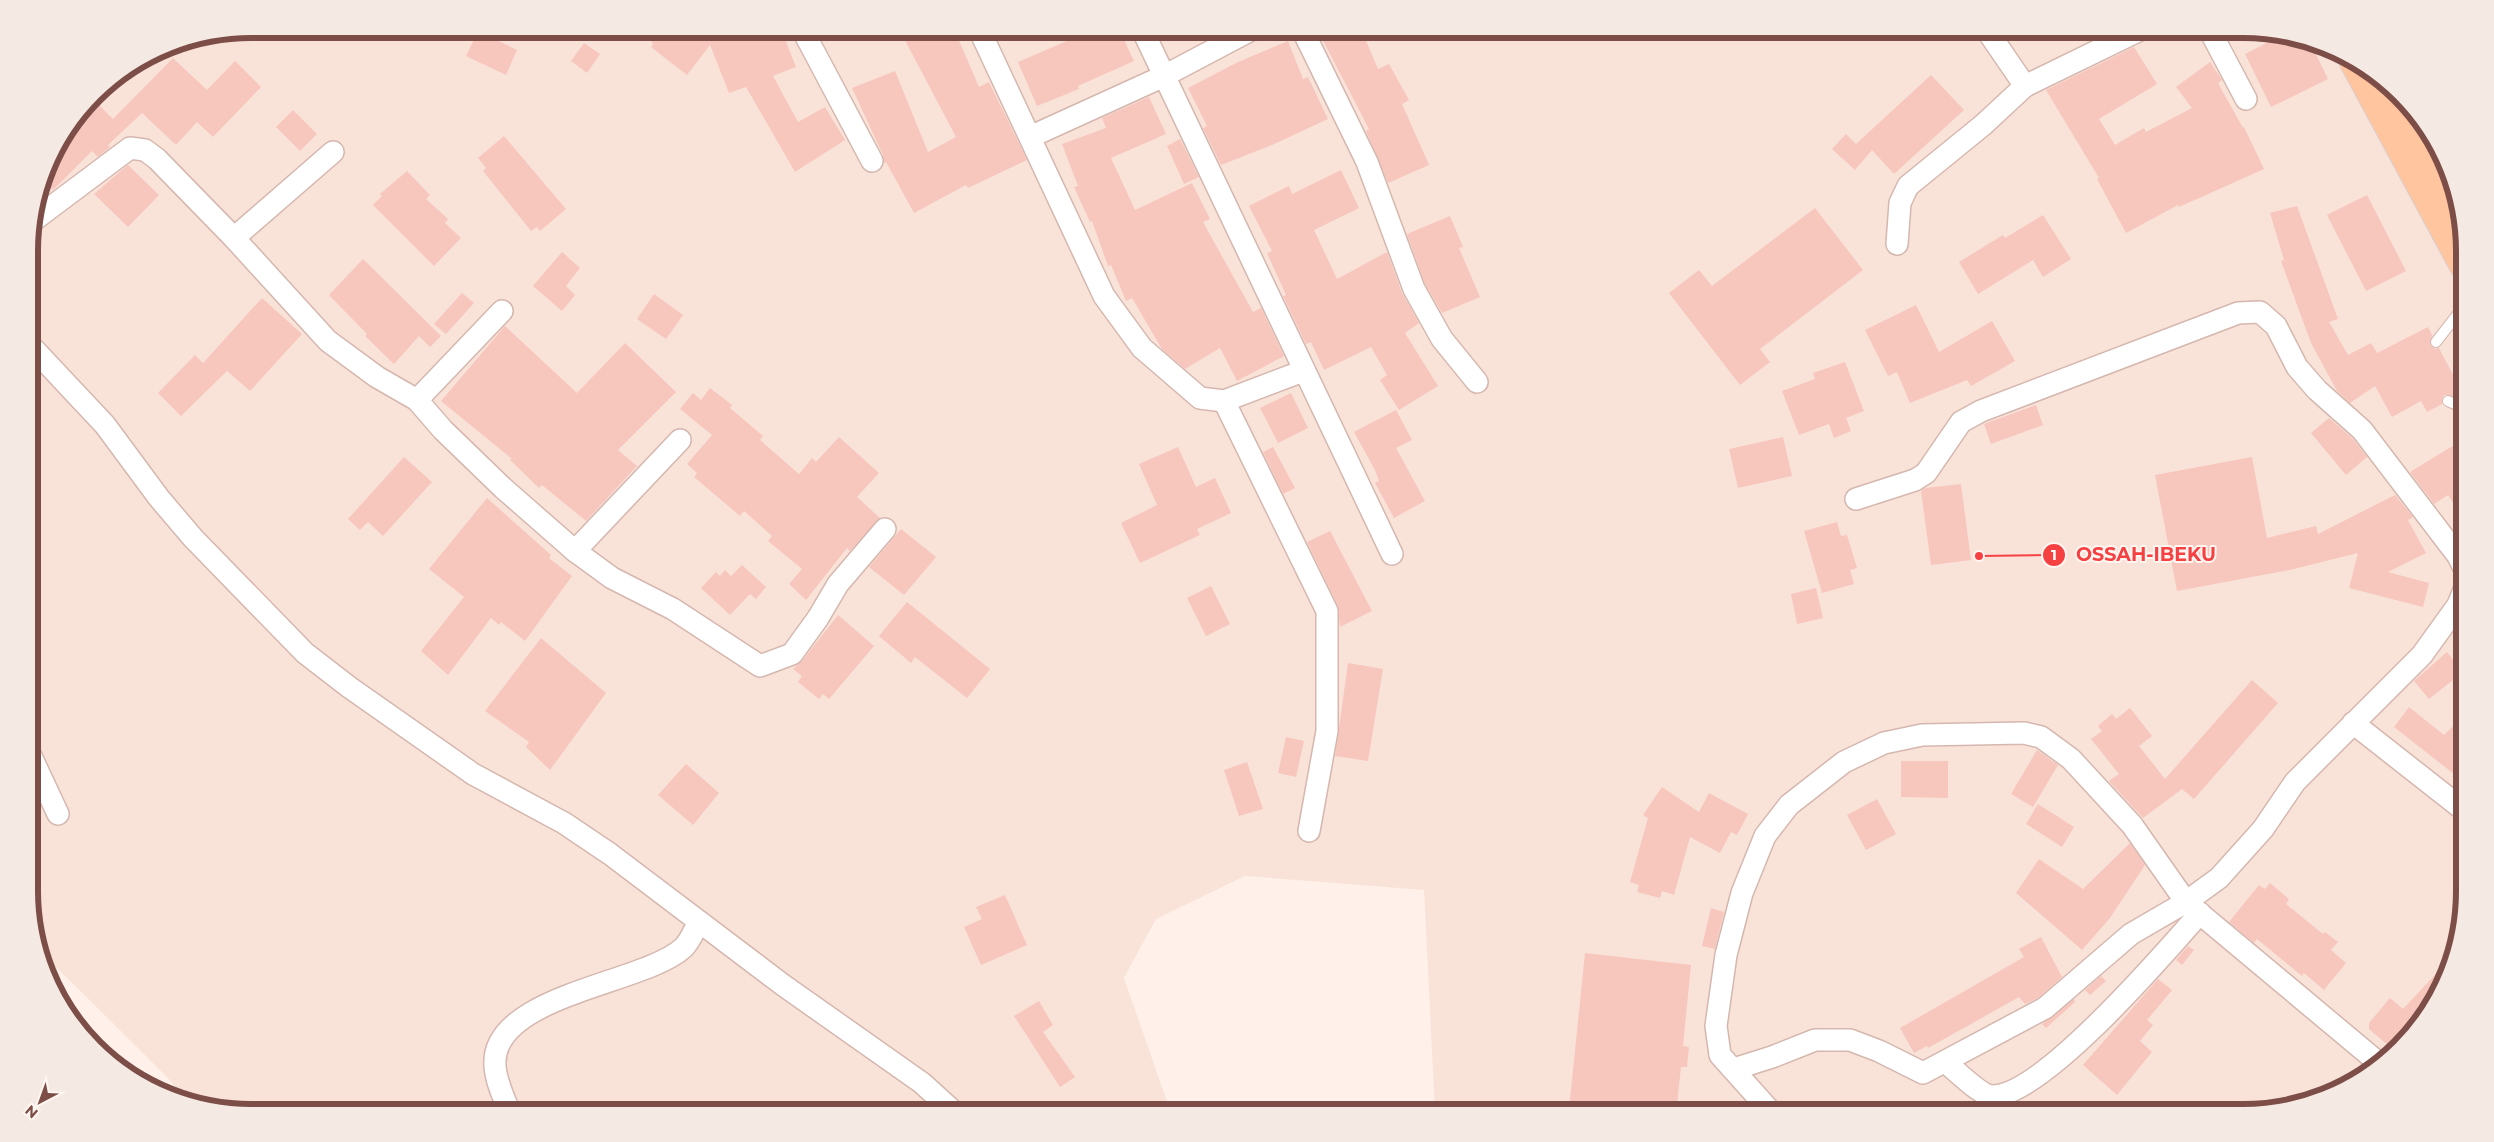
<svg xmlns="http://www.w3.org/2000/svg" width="2494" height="1142" viewBox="0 0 2494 1142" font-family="Montserrat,sans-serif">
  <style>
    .residential { fill: #f9e3d9 }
    .building { fill: #f7c6bd }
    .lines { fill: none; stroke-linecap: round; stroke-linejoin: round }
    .service-casing { stroke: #d5b7af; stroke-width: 12 }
    .minor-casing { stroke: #d5b7af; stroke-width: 24 }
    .primary-casing { stroke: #dbcdcc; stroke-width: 30 }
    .service { stroke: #fff; stroke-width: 10 }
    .minor { stroke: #fff; stroke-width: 21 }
    .primary { stroke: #ffc59f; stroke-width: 28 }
    .rim { fill: none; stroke: #7d4e48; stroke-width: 6 }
    .leader { fill: none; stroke: #f64143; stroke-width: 2 }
    .callout-dot { fill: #f64143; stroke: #fff6f1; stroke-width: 2 }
    .mark-label { font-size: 15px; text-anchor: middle; font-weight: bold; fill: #fff }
    .callout-label { font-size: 19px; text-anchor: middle; font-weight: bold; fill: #f64143; stroke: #fff6f1; stroke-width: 4; stroke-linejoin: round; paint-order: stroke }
  </style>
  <rect width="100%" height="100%" fill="#fff1e9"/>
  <path class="residential" d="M 251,29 L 2243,29 L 2328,46 L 2379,75 L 2420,116 L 2463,222 L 2465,891 L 2448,976 L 2410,1037 L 2367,1076 L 2315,1101 L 2257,1113 L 1435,1113 L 1424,890 L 1245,876 L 1156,919 L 1124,978 L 1171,1113 L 251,1113 L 186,1100 L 166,1076 L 59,970 L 41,959 L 31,920 L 29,236 L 52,152 L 104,84 L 166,46 Z"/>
  <g class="building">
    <path d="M 644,29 L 781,29 L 796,67 L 773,76 L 798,122 L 825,107 L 845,140 L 795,172 L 746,87 L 729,93 L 710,45 L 687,75 L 651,47 L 653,44 Z"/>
    <path d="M 899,29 L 954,29 L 979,87 L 989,82 L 1027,160 L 968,188 L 966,185 L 914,213 L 886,162 L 884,163 L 883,155 L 852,88 L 895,71 L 928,152 L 956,137 Z"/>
    <path d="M 1076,29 L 1119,29 L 1134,61 L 1078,86 L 1079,89 L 1037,106 L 1018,62 L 1067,41 L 1064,34 Z"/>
    <path d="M 1317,29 L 1361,29 L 1378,69 L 1389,64 L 1409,100 L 1402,104 L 1429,165 L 1388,183 L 1366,131 L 1369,129 Z"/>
    <path d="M 478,31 L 517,50 L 506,75 L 466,56 Z"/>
    <path d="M 2280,36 L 2310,42 L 2328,79 L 2271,107 L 2245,54 Z"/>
    <path d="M 1288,41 L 1303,79 L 1308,77 L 1328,119 L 1272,145 L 1221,165 L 1203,128 L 1207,126 L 1188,88 L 1238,62 Z"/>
    <path d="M 584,43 L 600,54 L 587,73 L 571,61 Z"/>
    <path d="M 2134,47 L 2157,84 L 2099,119 L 2115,145 L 2144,128 L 2146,132 L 2192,108 L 2176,87 L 2210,62 L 2222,80 L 2218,83 L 2243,128 L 2244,127 L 2264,169 L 2179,207 L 2178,205 L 2126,233 L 2097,179 L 2099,178 L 2046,90 Z"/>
    <path d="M 173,58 L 207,90 L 235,61 L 261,87 L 213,137 L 197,122 L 176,145 L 142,113 L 108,145 L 110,147 L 98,157 L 92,151 L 53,190 L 44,182 L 52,152 L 93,99 L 113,119 Z"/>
    <path d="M 1931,75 L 1964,110 L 1894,174 L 1872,150 L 1855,170 L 1832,149 L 1846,134 L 1856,144 Z"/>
    <path d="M 1149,97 L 1166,134 L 1111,158 L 1135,210 L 1192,183 L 1210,219 L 1203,222 L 1253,312 L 1261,308 L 1284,356 L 1237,381 L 1220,348 L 1185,369 L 1162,349 L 1132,298 L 1126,301 L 1111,265 L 1108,266 L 1092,221 L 1090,222 L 1074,187 L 1078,186 L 1062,144 L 1106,128 L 1102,118 Z"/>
    <path d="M 293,110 L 317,134 L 300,151 L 276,127 Z"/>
    <path d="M 504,136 L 566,209 L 540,231 L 537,227 L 531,231 L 483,171 L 486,168 L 478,158 Z"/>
    <path d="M 1180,139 L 1199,177 L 1184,184 L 1167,146 Z"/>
    <path d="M 128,165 L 159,195 L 128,227 L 94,194 Z"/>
    <path d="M 1341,170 L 1359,208 L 1314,230 L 1337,279 L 1387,252 L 1402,293 L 1419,323 L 1405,333 L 1438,386 L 1399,410 L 1380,380 L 1387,375 L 1371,347 L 1324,370 L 1311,342 L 1306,344 L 1283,296 L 1286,295 L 1267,253 L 1272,251 L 1249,206 L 1289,186 L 1292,194 Z"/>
    <path d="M 407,171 L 430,195 L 426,199 L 448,219 L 445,223 L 461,238 L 434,266 L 373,205 L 382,196 L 380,194 Z"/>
    <path d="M 2367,195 L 2406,271 L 2366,291 L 2327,215 Z"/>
    <path d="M 2297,206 L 2338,319 L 2329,322 L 2348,355 L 2371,343 L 2377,353 L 2428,327 L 2432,335 L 2430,345 L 2435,349 L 2439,348 L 2463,394 L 2456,397 L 2444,395 L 2442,399 L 2442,404 L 2427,412 L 2421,401 L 2392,417 L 2375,386 L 2350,403 L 2337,391 L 2311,343 L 2281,261 L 2284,260 L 2270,213 Z"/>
    <path d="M 1815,208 L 1863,270 L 1760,349 L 1770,362 L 1740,385 L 1669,293 L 1699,270 L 1712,286 Z"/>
    <path d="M 2043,215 L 2071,259 L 2043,277 L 2033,260 L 1978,294 L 1959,262 L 2003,235 L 2005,238 Z"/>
    <path d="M 1450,216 L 1463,247 L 1459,248 L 1480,297 L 1442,313 L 1425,284 L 1407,234 Z"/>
    <path d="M 562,252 L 580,268 L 566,286 L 575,295 L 562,311 L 533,286 Z"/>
    <path d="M 363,259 L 441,336 L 430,347 L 419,336 L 394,364 L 365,336 L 367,334 L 329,295 Z"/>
    <path d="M 462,293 L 474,303 L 446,334 L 434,324 Z"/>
    <path d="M 654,294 L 683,315 L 666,339 L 637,319 Z"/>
    <path d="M 262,298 L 302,334 L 250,391 L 227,371 L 181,416 L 158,393 L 195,355 L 203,363 Z"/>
    <path d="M 1916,305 L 1939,352 L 1992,321 L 2015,361 L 1971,386 L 1967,380 L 1910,403 L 1897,372 L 1888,376 L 1865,330 Z"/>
    <path d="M 505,326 L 577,393 L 625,343 L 676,392 L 618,450 L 637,466 L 586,521 L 542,485 L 539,488 L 510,460 L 512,459 L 441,401 Z"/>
    <path d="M 1845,362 L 1864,411 L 1846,418 L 1851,431 L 1834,438 L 1829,424 L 1799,435 L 1782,391 L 1815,379 L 1813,373 Z"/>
    <path d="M 710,388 L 732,405 L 730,408 L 763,436 L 760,440 L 799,474 L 812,458 L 816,462 L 839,437 L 879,473 L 857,497 L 880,518 L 850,551 L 847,548 L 806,600 L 789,584 L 802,569 L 768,541 L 772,536 L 744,511 L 740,516 L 694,477 L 697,473 L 687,464 L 712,435 L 680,409 L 693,393 L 701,400 Z"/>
    <path d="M 1291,393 L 1308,428 L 1278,443 L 1260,408 Z"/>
    <path d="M 2036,405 L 2043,425 L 1991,444 L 1984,424 Z"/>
    <path d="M 1396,410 L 1412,440 L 1396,448 L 1425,501 L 1394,518 L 1375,483 L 1379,481 L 1375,470 L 1354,432 Z"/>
    <path d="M 2329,418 L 2353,439 L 2367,457 L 2346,475 L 2311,433 Z"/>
    <path d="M 1783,437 L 1792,476 L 1738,488 L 1729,449 Z"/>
    <path d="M 2464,439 L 2464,520 L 2448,495 L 2434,504 L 2410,472 Z"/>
    <path d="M 1178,447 L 1196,487 L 1215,478 L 1231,513 L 1197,529 L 1200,535 L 1140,563 L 1121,523 L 1157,505 L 1139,464 Z"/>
    <path d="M 1273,447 L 1295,488 L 1283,494 L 1263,452 Z"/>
    <path d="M 404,457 L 432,482 L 383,536 L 368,522 L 360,530 L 348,519 Z"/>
    <path d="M 2252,457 L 2267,538 L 2316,526 L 2318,534 L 2395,495 L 2413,517 L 2408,520 L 2426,553 L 2388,572 L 2429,583 L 2423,607 L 2349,588 L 2358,553 L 2290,570 L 2177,591 L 2155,475 Z"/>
    <path d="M 1961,484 L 1971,560 L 1931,565 L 1921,491 L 1925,488 Z"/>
    <path d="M 487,498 L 551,555 L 549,558 L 572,576 L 525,641 L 501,622 L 499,625 L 491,618 L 448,675 L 421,651 L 464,597 L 429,569 Z"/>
    <path d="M 1837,522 L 1841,536 L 1847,535 L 1857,568 L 1850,570 L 1854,584 L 1822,593 L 1804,531 Z"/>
    <path d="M 901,529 L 936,557 L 904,595 L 869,567 Z"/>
    <path d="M 1330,531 L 1372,611 L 1340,627 L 1338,606 L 1307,542 Z"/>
    <path d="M 742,565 L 766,587 L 756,599 L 750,594 L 730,615 L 701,588 L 716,572 L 720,576 L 725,570 L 731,576 Z"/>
    <path d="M 1211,586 L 1230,624 L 1206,636 L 1187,598 Z"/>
    <path d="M 1816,588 L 1823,618 L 1797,624 L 1791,594 Z"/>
    <path d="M 907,602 L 990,669 L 967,698 L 915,657 L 911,663 L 879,636 Z"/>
    <path d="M 838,615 L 874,646 L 829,699 L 823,694 L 819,699 L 798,682 L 802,676 L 793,669 L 802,661 Z"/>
    <path d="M 541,638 L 606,693 L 550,770 L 526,747 L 529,742 L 485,711 Z"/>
    <path d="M 2447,652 L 2463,672 L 2429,699 L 2414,681 Z"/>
    <path d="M 1348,663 L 1383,669 L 1368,761 L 1335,756 Z"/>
    <path d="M 2252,680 L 2278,703 L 2194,799 L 2182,789 L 2143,818 L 2109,781 L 2119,774 L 2091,739 L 2102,731 L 2098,726 L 2112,714 L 2116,719 L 2130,708 L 2152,736 L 2139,746 L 2165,779 Z"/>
    <path d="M 2409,707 L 2444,735 L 2465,715 L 2465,760 L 2454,774 L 2394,727 Z"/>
    <path d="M 1286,737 L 1304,741 L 1296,777 L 1278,773 Z"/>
    <path d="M 2037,750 L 2058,765 L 2033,807 L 2011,794 Z"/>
    <path d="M 1901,761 L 1948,761 L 1948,798 L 1901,797 Z"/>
    <path d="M 1247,762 L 1263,809 L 1239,816 L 1224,770 Z"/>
    <path d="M 686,764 L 719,793 L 693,825 L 658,795 Z"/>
    <path d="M 1662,787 L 1699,812 L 1709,793 L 1748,814 L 1737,835 L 1731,832 L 1720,853 L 1690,837 L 1674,895 L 1662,891 L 1660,898 L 1637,892 L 1639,885 L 1630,882 L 1648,818 L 1643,815 Z"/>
    <path d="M 1877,799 L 1896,834 L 1866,850 L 1847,815 Z"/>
    <path d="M 2038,804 L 2074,827 L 2062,847 L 2026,824 Z"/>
    <path d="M 2130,843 L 2145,865 L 2110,918 L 2082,950 L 2016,893 L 2039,859 L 2083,889 Z"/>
    <path d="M 2270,883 L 2289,899 L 2286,904 L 2323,934 L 2325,932 L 2338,942 L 2331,950 L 2346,963 L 2324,990 L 2304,973 L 2302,976 L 2257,939 L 2254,943 L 2229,922 L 2259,885 L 2265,889 Z"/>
    <path d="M 1005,895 L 1027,945 L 981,965 L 964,927 L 982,919 L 976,907 Z"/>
    <path d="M 1711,908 L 1724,912 L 1715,949 L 1702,946 Z"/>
    <path d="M 2041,937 L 2062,977 L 2038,998 L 2025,1004 L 2019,997 L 1928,1048 L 1927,1046 L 1914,1053 L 1900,1028 L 2024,957 L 2019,949 Z"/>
    <path d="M 2188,946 L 2194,950 L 2182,965 L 2176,960 Z"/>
    <path d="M 1585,953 L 1691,965 L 1683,1046 L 1689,1047 L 1687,1067 L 1681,1067 L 1676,1113 L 1608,1113 L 1569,1109 Z"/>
    <path d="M 2450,959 L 2448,976 L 2410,1037 L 2395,1051 L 2369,1029 L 2369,1023 L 2390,998 L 2403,1009 Z"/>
    <path d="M 2101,976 L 2106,981 L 2090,995 L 2085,990 Z"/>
    <path d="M 2158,979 L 2172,990 L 2147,1020 L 2153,1025 L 2140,1041 L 2152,1052 L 2117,1095 L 2083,1065 Z"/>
    <path d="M 2074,999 L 2075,1002 L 2046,1028 L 2042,1024 Z"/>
    <path d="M 1039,1001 L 1053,1025 L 1043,1032 L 1075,1077 L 1060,1087 L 1014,1016 Z"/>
  </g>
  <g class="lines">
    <g class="service-casing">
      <g id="service">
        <path d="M 2436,342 L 2464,306"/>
        <path d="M 2448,401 L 2459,406 L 2464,404"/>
      </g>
    </g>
    <g class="minor-casing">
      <g id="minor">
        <path d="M 802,29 L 872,161"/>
        <path d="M 979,29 L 1104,296 L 1142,348 L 1200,398 L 1224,401 L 1303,371"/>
        <path d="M 1142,29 L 1392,554"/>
        <path d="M 1302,29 L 1367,162 L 1414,289 L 1442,339 L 1477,382"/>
        <path d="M 1986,29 L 2025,86"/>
        <path d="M 2209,29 L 2246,99"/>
        <path d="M 1030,137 L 1164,76 L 1253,29"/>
        <path d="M 34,220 L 130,148 L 145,150 L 157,159 L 234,238 L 328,341 L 377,377 L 417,400 L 443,430 L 503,488 L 575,551 L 612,578 L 673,609 L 760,666 L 792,654 L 818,618 L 838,584 L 885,529"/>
        <path d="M 234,238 L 333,152"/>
        <path d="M 1897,244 L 1900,203 L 1908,186 L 1983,125 L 2025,86 L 2142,29"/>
        <path d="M 29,344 L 105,425 L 159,498 L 193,538 L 305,653 L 349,687 L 473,774 L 564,823 L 610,854 L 783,985 L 922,1083 L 955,1113"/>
        <path d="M 417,400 L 502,311"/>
        <path d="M 1224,401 L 1327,611 L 1327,731 L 1309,831"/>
        <path d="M 1856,499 L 1915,480 L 1926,473 L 1961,422 L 1981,411 L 2238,313 L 2260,312 L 2276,326 L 2297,367 L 2317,390 L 2362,430 L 2458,556 L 2464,568"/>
        <path d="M 575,551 L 680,440"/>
        <path d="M 2353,723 L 2465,811"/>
        <path d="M 30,754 L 58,814"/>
        <path d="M 1945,1062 C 1956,1070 1981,1097 1994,1096 C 2045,1093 2165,953 2200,913"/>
        <path d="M 1734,1069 L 1772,1057 L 1815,1040 L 1850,1040 L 1879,1051 L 1923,1073 L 2045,1008 L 2131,934 L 2186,902 L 2219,878 L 2263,829 L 2295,782 L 2422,655 L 2458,605 L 2464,590"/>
        <path d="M 510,1113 C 504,1098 496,1082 495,1066 C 490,995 644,984 683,948 C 690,942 694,930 699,922"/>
        <path d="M 1772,1113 L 1720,1055 L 1716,1026 L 1726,955 L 1742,893 L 1765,836 L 1789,805 L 1844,762 L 1884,743 L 1922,735 L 2024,733 L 2041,737 L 2071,759 L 2132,825 L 2186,902 L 2380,1064"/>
      </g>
    </g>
    <g class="primary-casing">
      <g id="primary">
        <path d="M 2353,60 L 2464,266"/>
        <path d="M 2393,89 L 2462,216"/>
      </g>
    </g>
    <use href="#service" class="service"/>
    <use href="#minor" class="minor"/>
    <use href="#primary" class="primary"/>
  </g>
  <path d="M0 0H2494V1142H0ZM251 38H2243A213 213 0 0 1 2456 251V891A213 213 0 0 1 2243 1104H251A213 213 0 0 1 38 891V251A213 213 0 0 1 251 38Z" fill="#f5e9e3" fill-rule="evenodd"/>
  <path class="rim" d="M251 38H2243A213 213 0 0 1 2456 251V891A213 213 0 0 1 2243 1104H251A213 213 0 0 1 38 891V251A213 213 0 0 1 251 38Z"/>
  <path class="leader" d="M1979 556L2054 555"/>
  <g class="callout-dot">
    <circle cx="1979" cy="556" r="5"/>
    <circle cx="2054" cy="555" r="12"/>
  </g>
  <g class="mark-label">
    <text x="2054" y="560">1</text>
  </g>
  <g class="callout-label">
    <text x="2146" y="561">OSSAH-IBEKU</text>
  </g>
  <g transform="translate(40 1102) rotate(221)" stroke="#fff6f1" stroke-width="4" paint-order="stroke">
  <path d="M0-4L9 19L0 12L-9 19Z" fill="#7d4e48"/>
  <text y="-8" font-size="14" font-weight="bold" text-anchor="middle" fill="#7d4e48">N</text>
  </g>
</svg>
